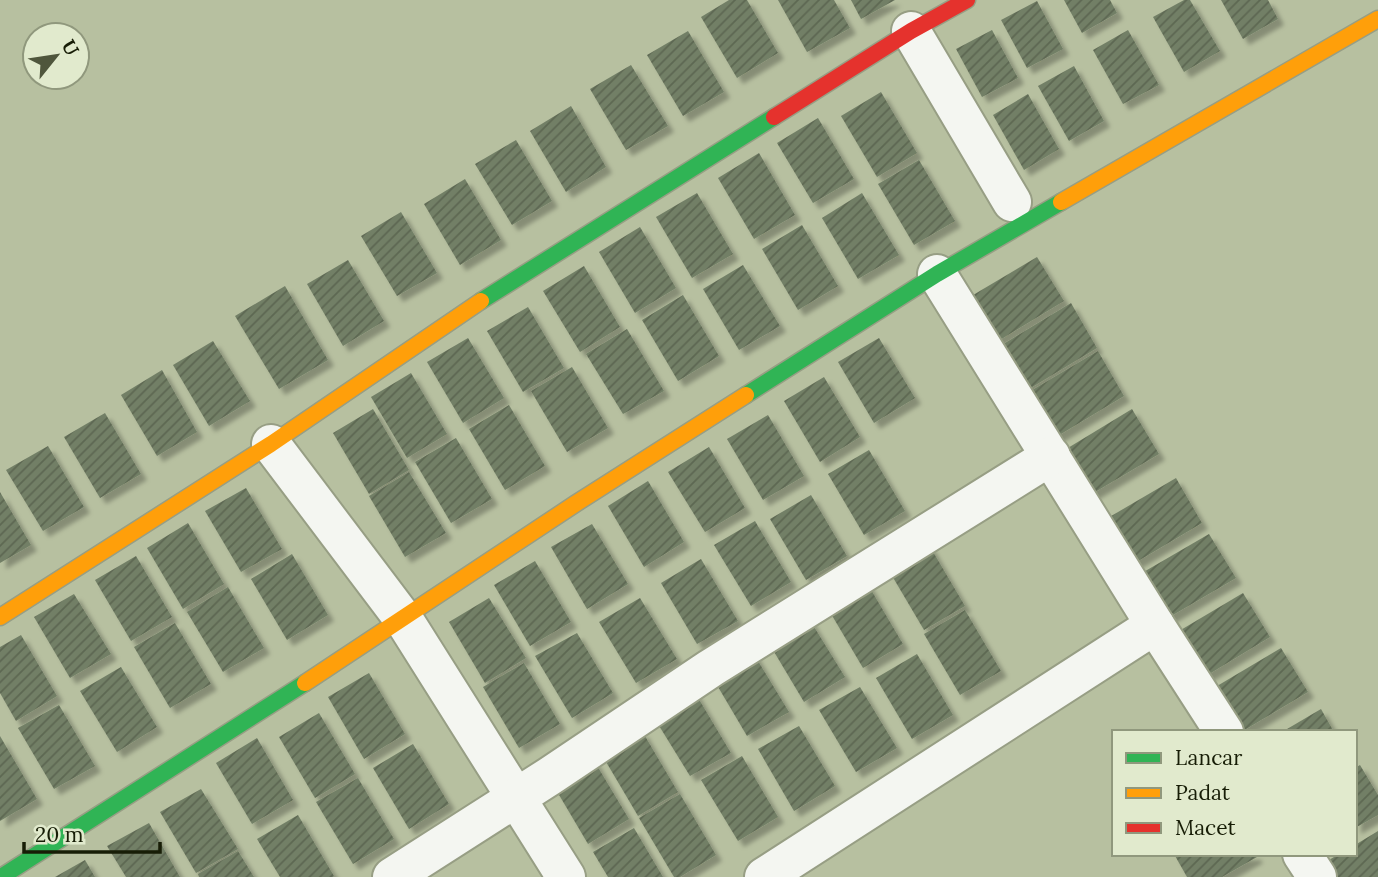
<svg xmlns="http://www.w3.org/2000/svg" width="1378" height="877" viewBox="0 0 1378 877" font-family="Lora,serif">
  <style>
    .building { fill: url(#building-hatch); filter: url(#shadow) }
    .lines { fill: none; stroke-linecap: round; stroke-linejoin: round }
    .street-casing { stroke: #979e84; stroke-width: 42 }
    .fast-casing { stroke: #979e84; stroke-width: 19 }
    .slow-casing { stroke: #979e84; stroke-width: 19 }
    .jam-casing { stroke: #979e84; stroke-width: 19 }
    .street { stroke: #f4f6f1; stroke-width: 38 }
    .fast { stroke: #30b455; stroke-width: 16 }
    .slow { stroke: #ff9f0a; stroke-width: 16 }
    .jam { stroke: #e5322d; stroke-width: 16 }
  </style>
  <defs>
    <pattern id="building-hatch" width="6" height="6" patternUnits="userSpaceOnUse" patternTransform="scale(1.75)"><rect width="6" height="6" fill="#727f66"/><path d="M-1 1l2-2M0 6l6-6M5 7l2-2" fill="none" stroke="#5d6752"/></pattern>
    <filter id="shadow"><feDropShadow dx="6" dy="6" stdDeviation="2" flood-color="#0004"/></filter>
  </defs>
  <rect width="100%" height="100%" fill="#b7c0a0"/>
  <g class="building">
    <path d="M 729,0 L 747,0 L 778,53 L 737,78 L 701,17 Z"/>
    <path d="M 778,0 L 834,0 L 850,28 L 807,52 Z"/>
    <path d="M 851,0 L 895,0 L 861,19 Z"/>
    <path d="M 1064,0 L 1110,0 L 1117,13 L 1082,33 Z"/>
    <path d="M 1184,0 L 1190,0 L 1220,51 L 1184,72 L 1153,17 Z"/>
    <path d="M 1221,0 L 1268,0 L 1278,19 L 1243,39 Z"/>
    <path d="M 1037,1 L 1063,49 L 1027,68 L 1001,20 Z"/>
    <path d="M 992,30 L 1018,78 L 982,97 L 956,49 Z"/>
    <path d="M 1128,30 L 1159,85 L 1123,104 L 1093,50 Z"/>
    <path d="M 688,31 L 724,92 L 683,116 L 647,55 Z"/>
    <path d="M 631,65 L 668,126 L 626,150 L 590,89 Z"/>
    <path d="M 1074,66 L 1104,121 L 1069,141 L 1038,86 Z"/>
    <path d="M 881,92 L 917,153 L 877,177 L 841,116 Z"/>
    <path d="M 1028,94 L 1059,149 L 1024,170 L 993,115 Z"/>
    <path d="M 571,106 L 606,167 L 566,192 L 530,131 Z"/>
    <path d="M 818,118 L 854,179 L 813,203 L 777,143 Z"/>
    <path d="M 516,140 L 552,201 L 512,225 L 475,164 Z"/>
    <path d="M 759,153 L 795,215 L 754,239 L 718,178 Z"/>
    <path d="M 919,160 L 955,221 L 914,245 L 878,184 Z"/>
    <path d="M 465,179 L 501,240 L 460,265 L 424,204 Z"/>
    <path d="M 697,193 L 733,254 L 692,278 L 656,217 Z"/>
    <path d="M 862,193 L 899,255 L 858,279 L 822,218 Z"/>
    <path d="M 401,212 L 437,273 L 397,296 L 361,236 Z"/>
    <path d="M 802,225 L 838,286 L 798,310 L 762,249 Z"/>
    <path d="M 640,227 L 676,288 L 635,313 L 599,252 Z"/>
    <path d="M 1037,257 L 1064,301 L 990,346 L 963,301 Z"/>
    <path d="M 348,260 L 384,321 L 343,346 L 307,284 Z"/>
    <path d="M 743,265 L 780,326 L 739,350 L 703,289 Z"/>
    <path d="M 584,266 L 620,327 L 580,352 L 543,291 Z"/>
    <path d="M 285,286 L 328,360 L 279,389 L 235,316 Z"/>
    <path d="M 683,295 L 719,356 L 678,381 L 642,320 Z"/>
    <path d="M 1071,303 L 1097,348 L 1024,392 L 997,348 Z"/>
    <path d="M 528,307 L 564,368 L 523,392 L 487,331 Z"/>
    <path d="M 627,329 L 664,391 L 623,414 L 586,354 Z"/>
    <path d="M 468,338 L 504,398 L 463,423 L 427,362 Z"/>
    <path d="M 879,338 L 915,398 L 874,423 L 838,362 Z"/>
    <path d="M 213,341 L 250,401 L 209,426 L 173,365 Z"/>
    <path d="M 1098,351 L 1124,396 L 1051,440 L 1024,395 Z"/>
    <path d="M 572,367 L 608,428 L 567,452 L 531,391 Z"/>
    <path d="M 162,370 L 197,432 L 157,456 L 121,395 Z"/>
    <path d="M 411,373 L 447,434 L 407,458 L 371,397 Z"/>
    <path d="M 824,377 L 860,437 L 820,462 L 784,401 Z"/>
    <path d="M 509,405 L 545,466 L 505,490 L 469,429 Z"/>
    <path d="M 373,409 L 409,470 L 369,494 L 333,433 Z"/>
    <path d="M 1132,409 L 1159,454 L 1085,498 L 1058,454 Z"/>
    <path d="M 105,413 L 141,474 L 100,498 L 64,437 Z"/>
    <path d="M 768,415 L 804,476 L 763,500 L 727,439 Z"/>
    <path d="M 456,438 L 492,499 L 451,523 L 415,462 Z"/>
    <path d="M 48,446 L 84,507 L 43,531 L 6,470 Z"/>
    <path d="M 709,447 L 745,508 L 705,532 L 668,472 Z"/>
    <path d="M 869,450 L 905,511 L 864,535 L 828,474 Z"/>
    <path d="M 409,472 L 446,533 L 405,557 L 369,496 Z"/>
    <path d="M 1176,478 L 1202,523 L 1128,567 L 1101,522 Z"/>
    <path d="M 648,481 L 684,542 L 644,567 L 608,506 Z"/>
    <path d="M 246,488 L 282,549 L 241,572 L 205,511 Z"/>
    <path d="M 0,492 L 31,545 L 0,563 Z"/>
    <path d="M 811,495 L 847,556 L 806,580 L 770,519 Z"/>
    <path d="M 755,521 L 791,582 L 751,606 L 714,545 Z"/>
    <path d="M 188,523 L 224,584 L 183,609 L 147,548 Z"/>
    <path d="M 592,524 L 628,584 L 587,609 L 551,547 Z"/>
    <path d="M 1209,534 L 1236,578 L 1161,622 L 1135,577 Z"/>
    <path d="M 929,545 L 965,606 L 924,630 L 888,569 Z"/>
    <path d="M 292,554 L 328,615 L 287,640 L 251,579 Z"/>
    <path d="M 136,556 L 172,617 L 131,641 L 95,580 Z"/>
    <path d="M 701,559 L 738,621 L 697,644 L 661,583 Z"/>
    <path d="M 535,561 L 571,622 L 530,646 L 494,585 Z"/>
    <path d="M 867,583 L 903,644 L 863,668 L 827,607 Z"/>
    <path d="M 228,587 L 264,648 L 223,672 L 187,612 Z"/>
    <path d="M 1243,593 L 1270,637 L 1196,682 L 1169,637 Z"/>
    <path d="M 74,594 L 111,654 L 70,678 L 34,617 Z"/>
    <path d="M 489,598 L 526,658 L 485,683 L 449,622 Z"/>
    <path d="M 640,598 L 677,659 L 636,683 L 599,622 Z"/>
    <path d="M 965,610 L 1001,671 L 960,695 L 924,634 Z"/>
    <path d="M 808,617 L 845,677 L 804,702 L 767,640 Z"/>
    <path d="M 175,623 L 211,684 L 170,708 L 134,647 Z"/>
    <path d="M 577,633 L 613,693 L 572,718 L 535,656 Z"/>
    <path d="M 21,635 L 57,696 L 16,721 L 0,693 L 0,647 Z"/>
    <path d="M 1281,648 L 1308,692 L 1241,732 L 1207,692 Z"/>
    <path d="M 752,651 L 789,712 L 747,736 L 711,675 Z"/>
    <path d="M 917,654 L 953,715 L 912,739 L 876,678 Z"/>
    <path d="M 524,663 L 560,724 L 519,748 L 483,687 Z"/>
    <path d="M 121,667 L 157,727 L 117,752 L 80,691 Z"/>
    <path d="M 369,673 L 405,734 L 364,759 L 328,697 Z"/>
    <path d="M 860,687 L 897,748 L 856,772 L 819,710 Z"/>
    <path d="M 694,691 L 731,753 L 690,776 L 653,716 Z"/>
    <path d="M 59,705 L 95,766 L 54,789 L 18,728 Z"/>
    <path d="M 1321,709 L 1334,732 L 1282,732 Z"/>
    <path d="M 319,713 L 355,774 L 315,798 L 279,737 Z"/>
    <path d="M 799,726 L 835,786 L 794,811 L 758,749 Z"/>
    <path d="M 642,731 L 678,792 L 638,816 L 602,755 Z"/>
    <path d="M 0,736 L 37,799 L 0,821 Z"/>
    <path d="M 257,738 L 293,800 L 252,824 L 216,763 Z"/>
    <path d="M 413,744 L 449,804 L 409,829 L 373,768 Z"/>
    <path d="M 742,756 L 778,817 L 738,841 L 701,780 Z"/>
    <path d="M 593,759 L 629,819 L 588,844 L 552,783 Z"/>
    <path d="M 1360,765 L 1378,795 L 1378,815 L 1355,828 L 1355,768 Z"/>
    <path d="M 358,778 L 394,839 L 353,864 L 316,802 Z"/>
    <path d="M 201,789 L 238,849 L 196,873 L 160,812 Z"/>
    <path d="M 680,794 L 716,855 L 680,877 L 674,877 L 639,818 Z"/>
    <path d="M 298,815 L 334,876 L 333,877 L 280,877 L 257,839 Z"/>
    <path d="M 149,823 L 180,877 L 126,877 L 107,846 Z"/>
    <path d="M 634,828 L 663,877 L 608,877 L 593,852 Z"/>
    <path d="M 1378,831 L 1378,877 L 1325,877 L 1319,866 L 1339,854 L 1355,854 L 1355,845 Z"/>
    <path d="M 238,851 L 254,877 L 199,877 L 198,874 Z"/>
    <path d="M 1174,854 L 1255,854 L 1257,857 L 1222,877 L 1187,877 Z"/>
    <path d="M 85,860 L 95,877 L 55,877 Z"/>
  </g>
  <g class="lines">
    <g class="street-casing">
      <g id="street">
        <path d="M 911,31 L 1012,202"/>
        <path d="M 937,274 L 1155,625"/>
        <path d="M 271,444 L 404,620 L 566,877"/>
        <path d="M 1302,854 L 1317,877"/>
        <path d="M 392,877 L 550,776 L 711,668 L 1051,456"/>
        <path d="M 764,877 L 1155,625 L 1224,732"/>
      </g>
    </g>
    <g class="fast-casing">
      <g id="fast">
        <path d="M 481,301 L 774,117"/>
        <path d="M 746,395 L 937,274 L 1061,202"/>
        <path d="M 1,877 L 305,683"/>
      </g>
    </g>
    <g class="slow-casing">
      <g id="slow">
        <path d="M 1061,202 L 1378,19"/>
        <path d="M 0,617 L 271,444 L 481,301"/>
        <path d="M 305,683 L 575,504 L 746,395"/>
      </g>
    </g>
    <g class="jam-casing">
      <path id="jam" d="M 774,117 L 911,31 L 967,0"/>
    </g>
    <use href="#street" class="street"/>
    <use href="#fast" class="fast"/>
    <use href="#slow" class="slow"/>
    <use href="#jam" class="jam"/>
  </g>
  <rect x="1112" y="730" width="245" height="126" fill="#e1eacd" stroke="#90987d" stroke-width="2"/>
  <rect x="1126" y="753" width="35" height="10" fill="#30b455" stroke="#90987d" stroke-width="2"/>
  <text x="1175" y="765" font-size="21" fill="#171d06">Lancar</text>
  <rect x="1126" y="788" width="35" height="10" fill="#ff9f0a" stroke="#90987d" stroke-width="2"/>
  <text x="1175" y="800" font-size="21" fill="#171d06">Padat</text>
  <rect x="1126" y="823" width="35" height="10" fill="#e5322d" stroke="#90987d" stroke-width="2"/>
  <text x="1175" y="835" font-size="21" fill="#171d06">Macet</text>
  <g transform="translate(56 56) rotate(60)"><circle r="33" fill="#e1eacd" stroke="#90987d" stroke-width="2"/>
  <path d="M0-5L12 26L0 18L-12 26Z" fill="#4f563c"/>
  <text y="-10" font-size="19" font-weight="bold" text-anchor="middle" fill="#171d06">U</text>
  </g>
  <path d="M24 842v10h136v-10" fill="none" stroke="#171d06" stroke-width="3.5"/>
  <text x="35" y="842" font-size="21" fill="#171d06" stroke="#e1eacd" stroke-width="5" paint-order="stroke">20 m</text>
</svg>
